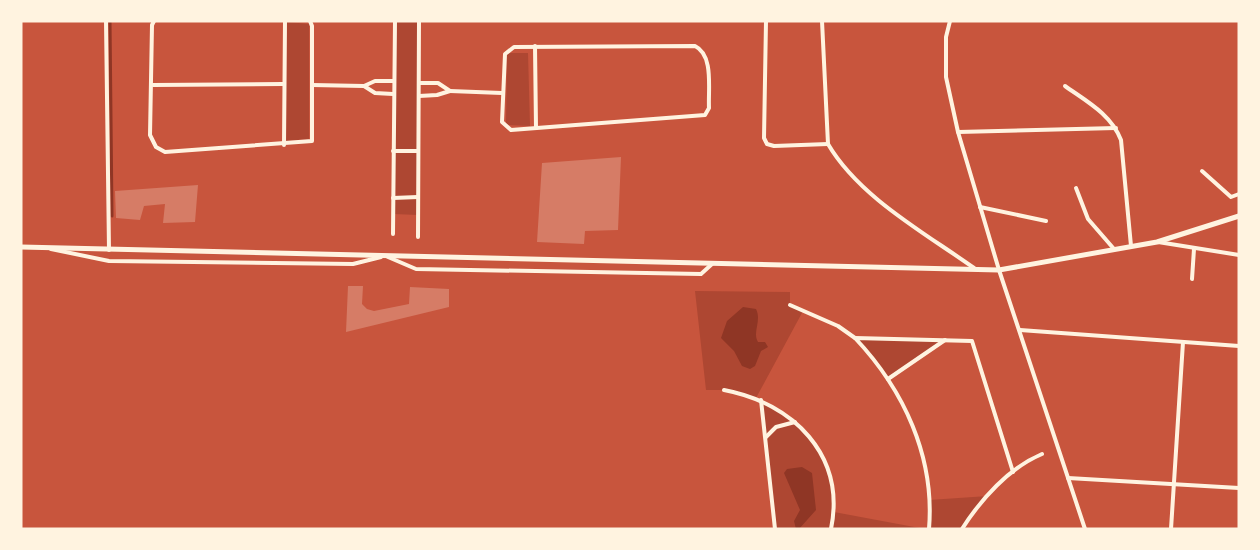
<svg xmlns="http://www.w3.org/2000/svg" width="1260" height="550" viewBox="0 0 1260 550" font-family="'Roboto Condensed',sans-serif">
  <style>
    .green { fill: #ae4732 }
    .water { fill: #8f3625 }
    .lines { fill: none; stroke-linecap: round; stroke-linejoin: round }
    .stream { stroke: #8f3625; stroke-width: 3 }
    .building { fill: #d67c66 }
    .minor { stroke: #fff3e0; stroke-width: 4 }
    .tertiary { stroke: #fff3e0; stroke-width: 5 }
  </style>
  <rect width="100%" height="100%" fill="#c8553d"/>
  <g class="green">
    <path d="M 395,21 L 419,21 L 418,215 L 393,214 Z"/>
    <path d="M 287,22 L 309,24 L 309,139 L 286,141 Z"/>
    <path d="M 507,53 L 528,53 L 530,126 L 506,125 Z"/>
    <path d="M 695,291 L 790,292 L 790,305 L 803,311 L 756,398 L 724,390 L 706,390 Z"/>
    <path d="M 855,338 L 945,340 L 888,379 Z"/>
    <path d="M 761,400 C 807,418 833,464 834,512 L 925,529 L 775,529 Z"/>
    <path d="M 988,496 L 962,529 L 929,529 L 929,500 Z"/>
  </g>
  <g class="water">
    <path d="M 743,307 L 756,309 C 762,321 752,332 758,342 L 765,342 L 768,347 L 761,351 L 755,366 L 750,369 L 742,366 L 734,351 L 721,338 L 727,321 Z"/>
    <path d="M 802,467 L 812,473 L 816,510 L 799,529 L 796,529 L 794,521 L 800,510 L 784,473 L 787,469 Z"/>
  </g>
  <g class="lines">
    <path class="stream" d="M 110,21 L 112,216"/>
  </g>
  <g class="building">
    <path d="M 621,157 L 618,230 L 585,231 L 584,244 L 537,242 L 542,163 Z"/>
    <path d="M 198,185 L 195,222 L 163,223 L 165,204 L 144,206 L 140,220 L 116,218 L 115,191 Z"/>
    <path d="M 348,286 L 363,286 L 362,304 L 367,309 L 374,311 L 409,304 L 410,287 L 449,289 L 449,307 L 346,332 Z"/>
  </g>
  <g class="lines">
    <g class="minor">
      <path d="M 106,21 L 109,250"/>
      <path d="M 154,21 L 152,25 L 150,135 L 156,147 L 165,152 L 312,141 L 312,26 L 310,21"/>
      <path d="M 766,21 L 764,138 L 767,144 L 774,146 L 828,144"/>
      <path d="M 822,21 L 828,144 C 859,197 925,233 974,268"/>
      <path d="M 950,21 L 946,37 L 946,77 L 958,132 L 999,270 L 1085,529"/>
      <path d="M 535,46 L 536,128"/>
      <path d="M 695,46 C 714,55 708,89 709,108 L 705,115 L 511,130 L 502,122 L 505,54 L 514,47 Z"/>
      <path d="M 153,85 L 283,84"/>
      <path d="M 312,85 L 364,86"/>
      <path d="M 1065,86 C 1086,101 1111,114 1121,140 L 1131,246"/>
      <path d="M 450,91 L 502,93"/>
      <path d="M 393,94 L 375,93 L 364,86 L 375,81 L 393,81"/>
      <path d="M 419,96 L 437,95 L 450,91 L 438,83 L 419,83"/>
      <path d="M 958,132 L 1116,128"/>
      <path d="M 284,145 L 285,21"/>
      <path d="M 393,151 L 418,151"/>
      <path d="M 1202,171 L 1231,197 L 1239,194"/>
      <path d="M 1076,188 L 1088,219 L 1114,249"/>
      <path d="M 393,198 L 418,197"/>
      <path d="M 980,207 L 1046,221"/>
      <path d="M 393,234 L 395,21"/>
      <path d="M 418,237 L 419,21"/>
      <path d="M 1158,242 L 1239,255"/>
      <path d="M 51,249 L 109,261 L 353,264 L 381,257"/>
      <path d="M 388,257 L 416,269 L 701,274 L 712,264"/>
      <path d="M 1192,279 L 1194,249"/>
      <path d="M 790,305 L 838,326 L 855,338"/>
      <path d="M 1020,330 L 1239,346"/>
      <path d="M 888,379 L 945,340"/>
      <path d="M 724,390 C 793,403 846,455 831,529"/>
      <path d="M 761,400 L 775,529"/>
      <path d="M 766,437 L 776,427 L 795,422"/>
      <path d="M 1068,478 L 1239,488"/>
      <path d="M 929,529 C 935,457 904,390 855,338 L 972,341 L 1013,472"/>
      <path d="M 962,529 C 981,499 1009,468 1042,454"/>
      <path d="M 1171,529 L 1183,342"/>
    </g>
    <path class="tertiary" d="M 21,247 L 999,270 L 1157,242 L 1239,216"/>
  </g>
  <rect width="1260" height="550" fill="none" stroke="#fff3e0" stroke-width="45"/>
</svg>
